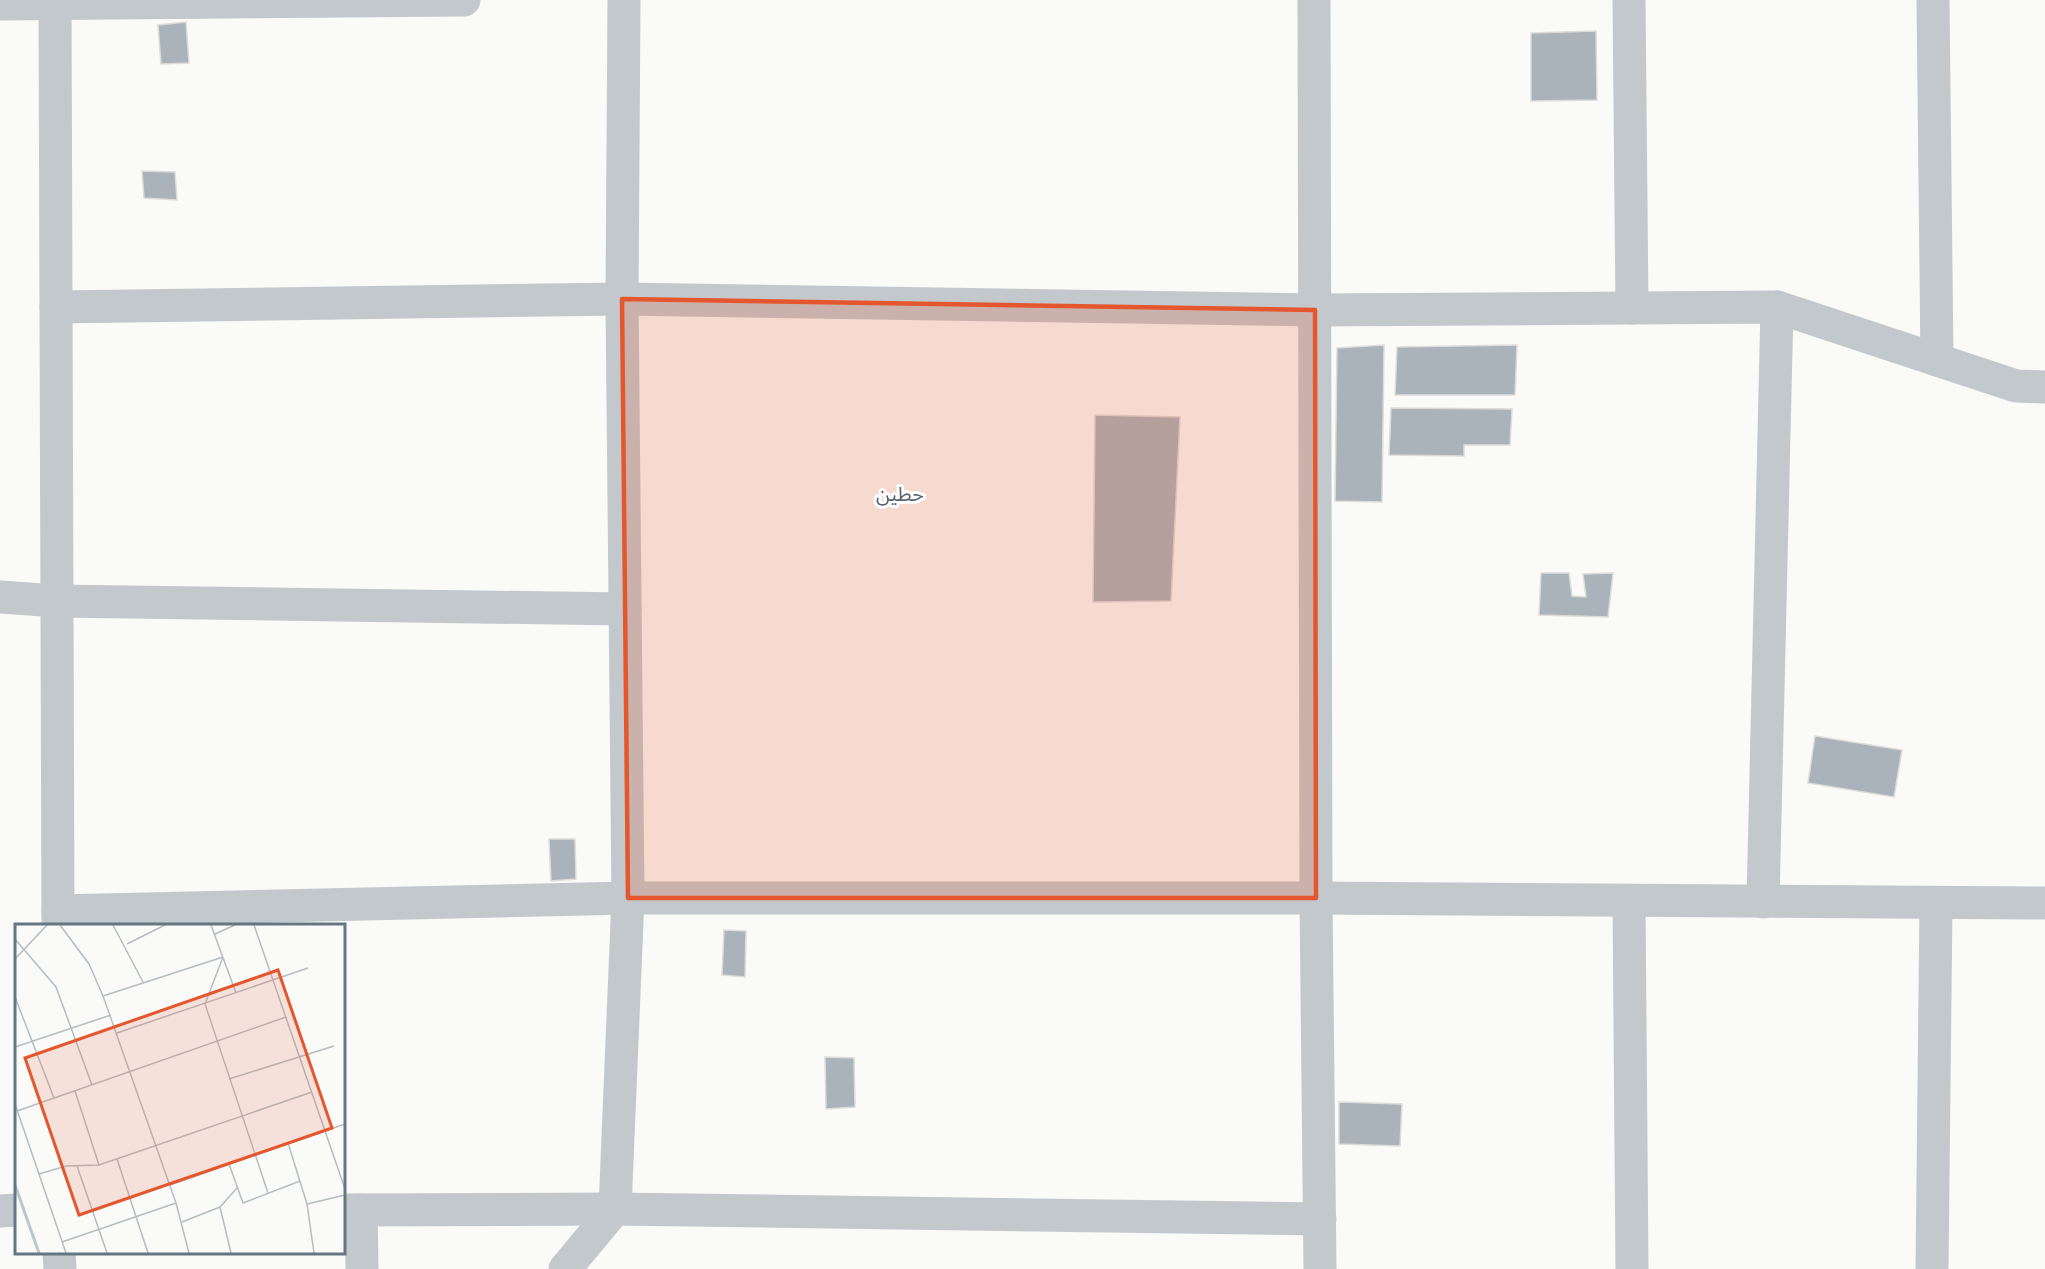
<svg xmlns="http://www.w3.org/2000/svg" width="2045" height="1269" viewBox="0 0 2045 1269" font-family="'Varela Round','Noto Sans Arabic',sans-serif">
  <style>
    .building { fill: #aab3b9; stroke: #dcdcda; stroke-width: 1.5 }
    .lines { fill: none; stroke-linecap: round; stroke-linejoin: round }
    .minor { stroke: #c3c8cc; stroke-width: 33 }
    .marked { fill: #e4572e; fill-opacity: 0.2; stroke: #e4572e; stroke-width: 4.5; stroke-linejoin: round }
    .labels { text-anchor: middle; stroke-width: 6; stroke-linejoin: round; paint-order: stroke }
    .quarter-label { font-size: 20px; fill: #57646e; stroke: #fff }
    .inset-river { fill: none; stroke: #bbc7cb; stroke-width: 3 }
    .inset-road { fill: none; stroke: #b5bdc2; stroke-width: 1.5 }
    .view { fill: #e4572e; fill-opacity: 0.15; stroke: #e4572e; stroke-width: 3 }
    .inset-edge { fill: none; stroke: #657683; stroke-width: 3 }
  </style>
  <rect width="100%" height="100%" fill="#fafaf8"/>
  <g class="building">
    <path d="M 186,22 L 189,63 L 161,64 L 158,25 Z"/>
    <path d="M 1596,31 L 1597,100 L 1531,101 L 1531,33 Z"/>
    <path d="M 142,171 L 175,172 L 177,200 L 144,198 Z"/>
    <path d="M 1384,345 L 1382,502 L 1335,501 L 1337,348 Z"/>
    <path d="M 1517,345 L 1515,395 L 1395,395 L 1397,347 Z"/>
    <path d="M 1391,408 L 1512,409 L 1510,445 L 1464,445 L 1464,456 L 1389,455 Z"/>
    <path d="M 1095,415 L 1180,417 L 1171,601 L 1093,602 Z"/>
    <path d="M 1541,573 L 1569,573 L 1572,596 L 1586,597 L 1583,574 L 1613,573 L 1608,617 L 1539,615 Z"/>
    <path d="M 1815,736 L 1902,750 L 1894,797 L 1808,783 Z"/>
    <path d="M 549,839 L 575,839 L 576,879 L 551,881 Z"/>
    <path d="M 724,930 L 746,931 L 745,977 L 722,975 Z"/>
    <path d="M 825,1057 L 854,1058 L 855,1107 L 826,1109 Z"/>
    <path d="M 1339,1102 L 1402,1104 L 1400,1146 L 1339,1144 Z"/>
  </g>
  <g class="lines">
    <g class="minor">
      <path d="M 55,0 L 58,926"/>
      <path d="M 1314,0 L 1316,898 L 1320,1269"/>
      <path d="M 1629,0 L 1632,308"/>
      <path d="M 1933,0 L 1937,360"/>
      <path d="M 0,4 L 464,0"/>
      <path d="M 56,307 L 622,299 L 1315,310 L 1777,307 L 2016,386 L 2045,387"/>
      <path d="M 0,597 L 57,601 L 625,609"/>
      <path d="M 1629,901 L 1632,1269"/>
      <path d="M 1763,902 L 1777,307"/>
      <path d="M 58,911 L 628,898 L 1316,898 L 2045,903"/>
      <path d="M 344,1210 L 615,1209 L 1320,1219"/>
      <path d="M 361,1210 L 362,1269"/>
      <path d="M 0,1211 L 16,1210"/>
      <path d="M 59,1252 L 60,1269"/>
      <path d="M 565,1269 L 615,1209 L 628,898 L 622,299 L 624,0"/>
      <path d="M 1932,1269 L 1936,903"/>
    </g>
  </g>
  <path class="marked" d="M 622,299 L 1315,310 L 1316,898 L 628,898 Z"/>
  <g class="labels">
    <g class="quarter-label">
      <text x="900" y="501">حطين</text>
    </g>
  </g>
  <g transform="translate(15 924)">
    <rect width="330" height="330" fill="#fafaf8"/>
    <path class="inset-river" d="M 0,261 L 24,329"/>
    <path class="inset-road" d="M 45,1 L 74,40 L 88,72 L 161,279 L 174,329M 98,1 L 128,58M 196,1 L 221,69M 239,1 L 330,265M 200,10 L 220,1M 0,15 L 41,63 L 77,161M 112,20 L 150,1M 208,33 L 190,80 L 253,269M 0,35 L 32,1M 88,72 L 208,33M 0,73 L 39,174M 102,109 L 293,44M 0,123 L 96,91M 214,155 L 319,122M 60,167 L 84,241M 0,180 L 51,329M 2,187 L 271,93M 273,219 L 292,280 L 299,329M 102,235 L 133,329M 214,240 L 228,279 L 285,257M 62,242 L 92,329M 24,250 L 51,242 L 84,241 L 297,168M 155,261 L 330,200M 292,280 L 330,271M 205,283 L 216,329M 167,298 L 205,283 L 222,264M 47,318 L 161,279"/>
    <path class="view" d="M 263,46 L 317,204 L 64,291 L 10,134 Z"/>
    <rect width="330" height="330" class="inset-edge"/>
  </g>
</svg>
